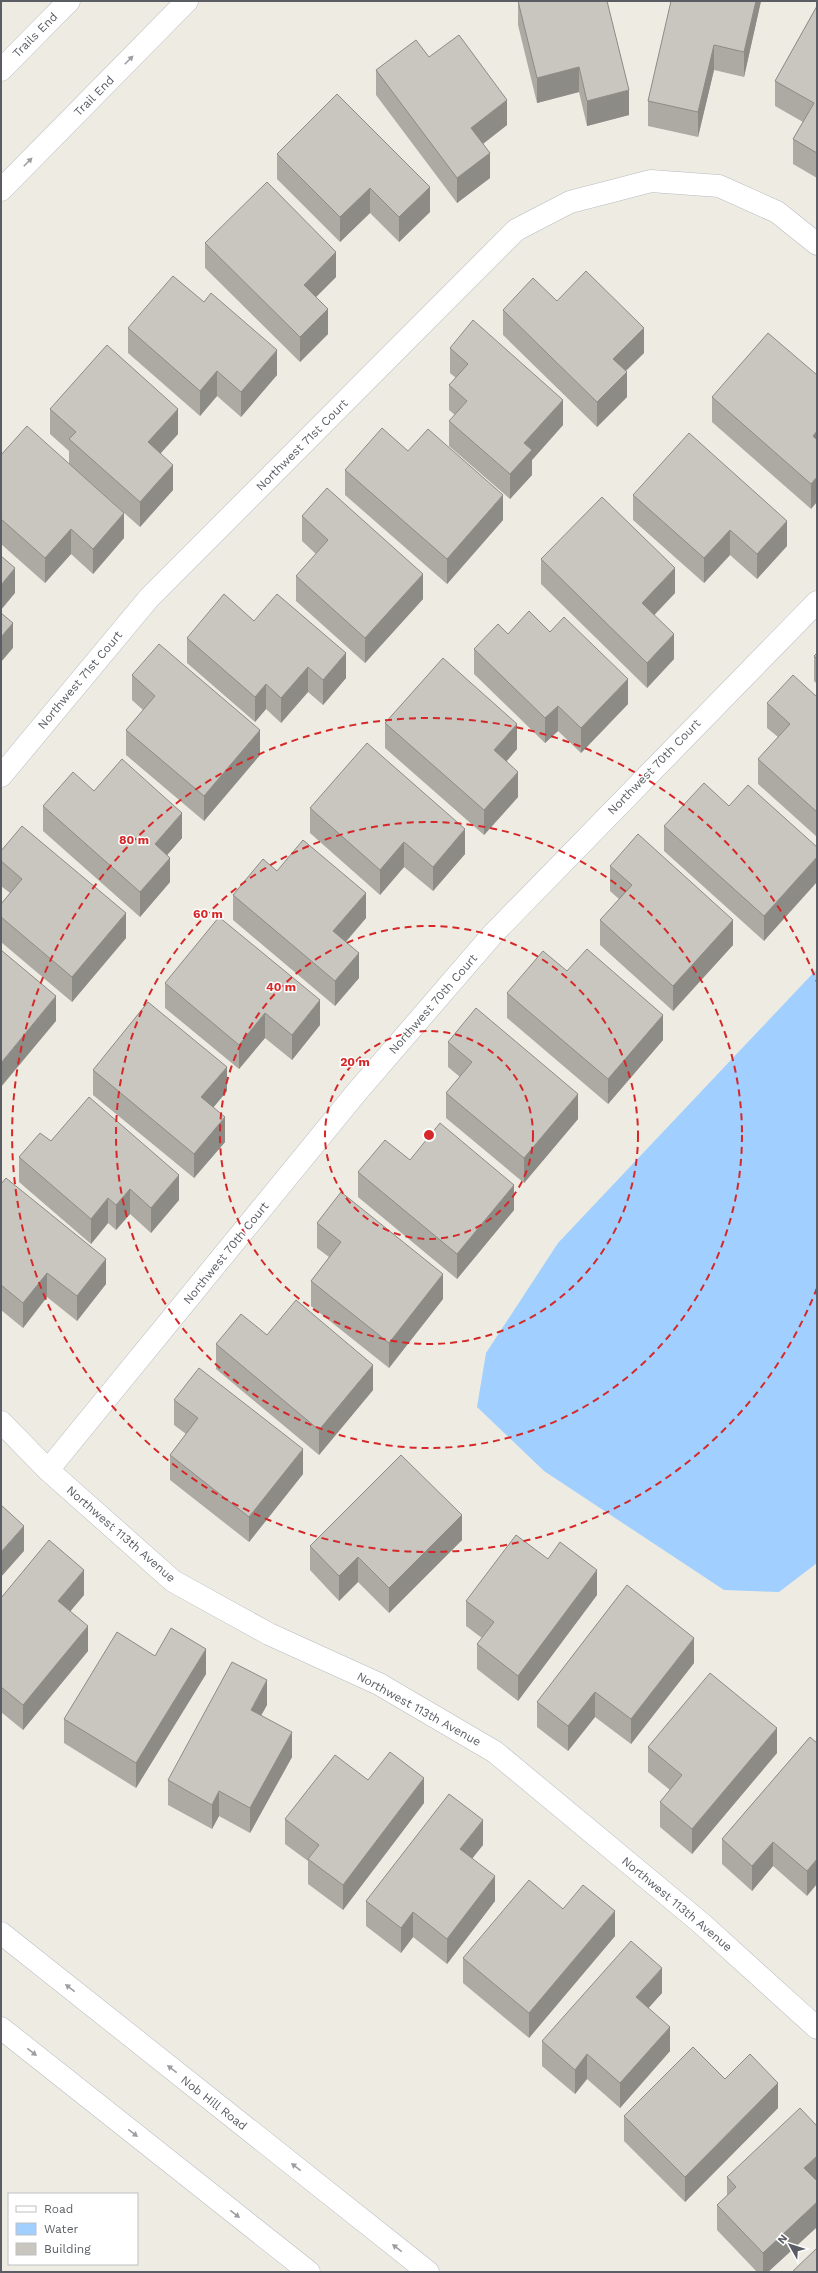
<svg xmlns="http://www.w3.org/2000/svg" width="818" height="2273" viewBox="0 0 818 2273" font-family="'Work Sans',sans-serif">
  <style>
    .water { fill: #a1cfff }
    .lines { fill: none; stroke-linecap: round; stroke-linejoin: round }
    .street-casing { stroke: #b7babf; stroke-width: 23 }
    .secondary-casing { stroke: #b8bbc1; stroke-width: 23 }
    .street { stroke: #fff; stroke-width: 22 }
    .secondary { stroke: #fff; stroke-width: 22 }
    .wall { fill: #adaaa4 }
    .shaded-wall { fill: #8d8b86 }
    .building { fill: #c9c6bf; stroke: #8d8b86 }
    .oneway { fill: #9c9ea2 }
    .ring { fill: none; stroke: #d62828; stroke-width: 2; stroke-dasharray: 7 5 }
    .labels { text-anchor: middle; stroke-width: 3; stroke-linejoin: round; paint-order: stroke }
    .street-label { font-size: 12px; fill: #5a5e64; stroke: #fff }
    .centre { fill: #d62828; stroke: #fff; stroke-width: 2 }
    .ring-label { font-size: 12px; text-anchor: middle; font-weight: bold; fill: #d62828; stroke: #fff; stroke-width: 3; stroke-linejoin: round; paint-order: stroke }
  </style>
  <rect width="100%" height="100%" fill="#eeece2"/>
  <path class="water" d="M 817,969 L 817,1563 L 779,1592 L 724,1590 L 544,1471 L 477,1407 L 486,1353 L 558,1243 Z"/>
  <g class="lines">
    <g class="street-casing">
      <g id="street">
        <path d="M 1,776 L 149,598 L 516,230 L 570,202 L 651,181 L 719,186 L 777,212 L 817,244"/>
        <path d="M 1,1422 L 48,1470 L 173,1581 L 269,1634 L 379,1684 L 495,1752 L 701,1923 L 817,2028"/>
        <path d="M 48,1470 L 356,1093 L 493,934 L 817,602"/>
      </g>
    </g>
    <g class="secondary-casing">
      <g id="secondary">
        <path d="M 1,70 L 69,1"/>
        <path d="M 1,190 L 187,1"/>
        <path d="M 1,1933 L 428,2272"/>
        <path d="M 1,2028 L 309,2272"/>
      </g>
    </g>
    <use href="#street" class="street"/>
    <use href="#secondary" class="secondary"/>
  </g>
  <g class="wall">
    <path d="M 518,1 L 629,115 L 587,126 L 579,92 L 537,103 L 518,25 Z"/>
    <path d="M 761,1 L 744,77 L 714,70 L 698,137 L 648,126 L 648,101 Z"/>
    <path d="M 817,6 L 817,178 L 793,164 L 793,139 L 803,122 L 775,106 L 775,81 Z"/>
    <path d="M 429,57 L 507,125 L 483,144 L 490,178 L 457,203 L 376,95 L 376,70 Z"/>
    <path d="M 337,94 L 430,212 L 399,242 L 370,213 L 340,242 L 277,179 L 277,154 Z"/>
    <path d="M 205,243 L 336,277 L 316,297 L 328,334 L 300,362 L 205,268 Z"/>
    <path d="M 557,301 L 644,353 L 626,371 L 627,397 L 597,427 L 503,335 L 503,310 Z"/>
    <path d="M 128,328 L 277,375 L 241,417 L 217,396 L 200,416 L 128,353 Z"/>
    <path d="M 450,348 L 563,425 L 532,460 L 532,475 L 510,499 L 449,446 L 449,421 L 455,415 L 449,410 L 449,385 L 456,378 L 450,373 Z"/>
    <path d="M 817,375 L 811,509 L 712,422 L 712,397 Z"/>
    <path d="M 50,409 L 178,434 L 161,453 L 173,490 L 140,527 L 69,464 L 69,451 L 50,434 Z"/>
    <path d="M 1,455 L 124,538 L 93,574 L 71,554 L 45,583 L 1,544 Z"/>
    <path d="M 345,470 L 503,520 L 447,584 L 345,495 Z"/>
    <path d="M 633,495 L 787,546 L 757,579 L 730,555 L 704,583 L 633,520 Z"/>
    <path d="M 302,516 L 423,599 L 365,663 L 296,601 L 296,576 L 316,554 L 302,541 Z"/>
    <path d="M 541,559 L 675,593 L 654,615 L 674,659 L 647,688 L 541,584 Z"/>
    <path d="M 254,621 L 346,678 L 323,705 L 308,692 L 281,723 L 266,709 L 255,722 L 187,663 L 187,638 Z"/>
    <path d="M 550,632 L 628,704 L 581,753 L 558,731 L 545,743 L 474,674 L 474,649 L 508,634 Z"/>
    <path d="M 817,653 L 817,684 L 814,681 L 814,656 Z"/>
    <path d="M 132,675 L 260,755 L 204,821 L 126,755 L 126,730 L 143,710 L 132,700 Z"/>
    <path d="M 817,697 L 817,837 L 758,784 L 758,759 L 778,737 L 767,728 L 767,703 Z"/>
    <path d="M 385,723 L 517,749 L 507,761 L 518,797 L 484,835 L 385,748 Z"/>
    <path d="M 94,791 L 182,838 L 167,855 L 170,882 L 140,917 L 43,831 L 43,806 Z"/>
    <path d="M 729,806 L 817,847 L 764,941 L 664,851 L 664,826 Z"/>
    <path d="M 310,808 L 465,854 L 433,891 L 404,867 L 380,895 L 310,833 Z"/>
    <path d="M 1,851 L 126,938 L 72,1002 L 1,942 L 1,904 L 10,893 L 1,886 Z"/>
    <path d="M 610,866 L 733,945 L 673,1011 L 600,945 L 600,920 L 619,899 L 610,891 Z"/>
    <path d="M 277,871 L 366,918 L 346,942 L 359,978 L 335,1006 L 233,920 L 233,895 Z"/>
    <path d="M 567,971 L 663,1040 L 608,1104 L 507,1018 L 507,993 Z"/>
    <path d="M 165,983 L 320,1025 L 292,1060 L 265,1038 L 239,1069 L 165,1008 Z"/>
    <path d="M 448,1042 L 578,1119 L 524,1183 L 446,1118 L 446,1093 L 460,1077 L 448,1067 Z"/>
    <path d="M 93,1070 L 227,1091 L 213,1108 L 225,1142 L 194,1178 L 93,1095 Z"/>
    <path d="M 51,1141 L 179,1200 L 151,1233 L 130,1214 L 116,1230 L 108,1223 L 91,1244 L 19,1182 L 19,1157 Z"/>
    <path d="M 410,1160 L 514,1210 L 457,1279 L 358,1197 L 358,1172 Z"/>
    <path d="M 1,1184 L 106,1284 L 77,1321 L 47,1297 L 23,1328 L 1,1310 Z"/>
    <path d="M 317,1223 L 443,1299 L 389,1368 L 311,1306 L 311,1281 L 329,1257 L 317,1248 Z"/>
    <path d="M 267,1335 L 373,1390 L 319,1455 L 216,1369 L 216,1344 Z"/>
    <path d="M 174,1400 L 303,1474 L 249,1542 L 170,1480 L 170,1455 L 186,1434 L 174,1425 Z"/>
    <path d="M 462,1540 L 389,1613 L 358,1582 L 339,1601 L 310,1570 L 310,1546 Z"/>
    <path d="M 84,1595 L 70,1611 L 88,1651 L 23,1730 L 1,1712 L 1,1598 Z"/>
    <path d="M 597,1595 L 518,1701 L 477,1669 L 477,1644 L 482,1638 L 466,1626 L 466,1601 Z"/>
    <path d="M 155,1656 L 206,1674 L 136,1788 L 64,1743 L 64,1719 Z"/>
    <path d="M 694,1663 L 631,1744 L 595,1717 L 568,1751 L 537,1727 L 537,1702 Z"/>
    <path d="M 267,1705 L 261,1715 L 292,1757 L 250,1833 L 219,1816 L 212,1829 L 168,1805 L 168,1780 Z"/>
    <path d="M 810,1737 L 807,1896 L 773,1866 L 752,1891 L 722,1864 L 722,1839 Z"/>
    <path d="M 648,1747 L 777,1753 L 692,1854 L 660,1827 L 660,1802 L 670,1790 L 648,1772 Z"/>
    <path d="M 368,1780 L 424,1803 L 343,1910 L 308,1884 L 308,1861 L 285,1844 L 285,1819 Z"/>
    <path d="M 483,1845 L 472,1858 L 495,1901 L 447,1964 L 413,1937 L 401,1953 L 366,1926 L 366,1901 Z"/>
    <path d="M 563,1909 L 615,1936 L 529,2038 L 463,1983 L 463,1958 Z"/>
    <path d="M 662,1993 L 648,2008 L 670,2051 L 620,2108 L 587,2079 L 575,2094 L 542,2066 L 542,2041 Z"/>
    <path d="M 725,2079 L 778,2108 L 685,2202 L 624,2141 L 624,2116 Z"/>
    <path d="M 727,2177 L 817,2227 L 768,2272 L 757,2272 L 717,2230 L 717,2205 L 727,2196 Z"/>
  </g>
  <g class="shaded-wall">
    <path d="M 756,1 L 761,1 L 744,77 L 744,52 Z"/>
    <path d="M 714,45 L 714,70 L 698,137 L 698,112 Z"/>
    <path d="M 579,67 L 579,92 L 537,103 L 537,78 Z"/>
    <path d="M 629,90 L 629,115 L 587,126 L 587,101 Z"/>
    <path d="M 507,100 L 507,125 L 471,153 L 471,128 Z"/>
    <path d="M 490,153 L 490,178 L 457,203 L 457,178 Z"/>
    <path d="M 430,187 L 430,212 L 399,242 L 399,217 Z"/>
    <path d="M 370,188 L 370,213 L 340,242 L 340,217 Z"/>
    <path d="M 336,252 L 336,277 L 304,309 L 304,285 Z"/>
    <path d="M 328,309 L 328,334 L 300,362 L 300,337 Z"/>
    <path d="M 644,328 L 644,353 L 613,383 L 613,359 Z"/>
    <path d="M 277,350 L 277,375 L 241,417 L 241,392 Z"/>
    <path d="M 217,371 L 217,396 L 200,416 L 200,391 Z"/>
    <path d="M 627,372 L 627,397 L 597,427 L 597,402 Z"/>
    <path d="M 563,400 L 563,425 L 532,460 L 532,475 L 510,499 L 510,474 L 524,443 Z"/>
    <path d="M 178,409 L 178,434 L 148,467 L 148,442 Z"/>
    <path d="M 817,431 L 817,456 L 813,436 Z"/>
    <path d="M 173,465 L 173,490 L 140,527 L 140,502 Z"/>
    <path d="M 817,477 L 817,502 L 811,509 L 811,484 Z"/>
    <path d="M 503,495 L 503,520 L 447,584 L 447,559 Z"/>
    <path d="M 124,513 L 124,538 L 93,574 L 93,549 Z"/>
    <path d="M 787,521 L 787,546 L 757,579 L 757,554 Z"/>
    <path d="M 71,529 L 71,554 L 45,583 L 45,558 Z"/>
    <path d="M 730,530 L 730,555 L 704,583 L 704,558 Z"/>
    <path d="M 15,568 L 15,593 L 1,610 L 1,585 Z"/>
    <path d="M 675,568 L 675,593 L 642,628 L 642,603 Z"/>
    <path d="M 423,574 L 423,599 L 365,663 L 365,638 Z"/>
    <path d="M 13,623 L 13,648 L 1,662 L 1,637 Z"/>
    <path d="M 674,634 L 674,659 L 647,688 L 647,663 Z"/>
    <path d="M 346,653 L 346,678 L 323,705 L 323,680 Z"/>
    <path d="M 308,667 L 308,692 L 281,723 L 281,698 Z"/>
    <path d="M 628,679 L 628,704 L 581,753 L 581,728 Z"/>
    <path d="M 266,684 L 266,709 L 255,722 L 255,697 Z"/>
    <path d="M 558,706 L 558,731 L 545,743 L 545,718 Z"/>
    <path d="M 517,724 L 517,749 L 494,775 L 494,750 Z"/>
    <path d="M 260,730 L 260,755 L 204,821 L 204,796 Z"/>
    <path d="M 518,772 L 518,797 L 484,835 L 484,810 Z"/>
    <path d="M 182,813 L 182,838 L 155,869 L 155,844 Z"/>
    <path d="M 465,829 L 465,854 L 433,891 L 433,867 Z"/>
    <path d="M 404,842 L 404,867 L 380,895 L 380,870 Z"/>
    <path d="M 817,857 L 817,882 L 764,941 L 764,916 Z"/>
    <path d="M 170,858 L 170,882 L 140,917 L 140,892 Z"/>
    <path d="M 366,893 L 366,918 L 333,956 L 333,931 Z"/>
    <path d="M 126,913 L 126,938 L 72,1002 L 72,977 Z"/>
    <path d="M 733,920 L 733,945 L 673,1011 L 673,986 Z"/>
    <path d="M 359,953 L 359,978 L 335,1006 L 335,981 Z"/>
    <path d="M 56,996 L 56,1021 L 1,1087 L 1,1063 Z"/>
    <path d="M 320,1000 L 320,1025 L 292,1060 L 292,1035 Z"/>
    <path d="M 265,1013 L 265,1038 L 239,1069 L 239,1045 Z"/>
    <path d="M 663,1015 L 663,1040 L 608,1104 L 608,1079 Z"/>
    <path d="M 227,1067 L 227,1091 L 201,1122 L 201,1097 Z"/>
    <path d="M 578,1094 L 578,1119 L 524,1183 L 524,1158 Z"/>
    <path d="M 225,1117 L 225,1142 L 194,1178 L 194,1154 Z"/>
    <path d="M 179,1175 L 179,1200 L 151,1233 L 151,1208 Z"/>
    <path d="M 514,1185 L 514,1210 L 457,1279 L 457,1254 Z"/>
    <path d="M 130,1189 L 130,1214 L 116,1230 L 116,1205 Z"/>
    <path d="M 108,1198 L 108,1223 L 91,1244 L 91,1219 Z"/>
    <path d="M 106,1259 L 106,1284 L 77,1321 L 77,1296 Z"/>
    <path d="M 47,1273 L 47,1297 L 23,1328 L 23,1303 Z"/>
    <path d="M 443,1274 L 443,1299 L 389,1368 L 389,1343 Z"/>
    <path d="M 373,1365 L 373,1390 L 319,1455 L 319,1430 Z"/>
    <path d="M 303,1449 L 303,1474 L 249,1542 L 249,1517 Z"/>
    <path d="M 462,1515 L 462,1540 L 389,1613 L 389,1588 Z"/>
    <path d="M 24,1526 L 24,1551 L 1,1577 L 1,1552 Z"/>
    <path d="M 358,1557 L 358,1582 L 339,1601 L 339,1576 Z"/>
    <path d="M 84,1570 L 84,1595 L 58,1626 L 58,1601 Z"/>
    <path d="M 597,1570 L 597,1595 L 518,1701 L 518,1676 Z"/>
    <path d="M 88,1626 L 88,1651 L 23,1730 L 23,1705 Z"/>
    <path d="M 694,1638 L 694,1663 L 631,1744 L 631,1719 Z"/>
    <path d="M 206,1649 L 206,1674 L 136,1788 L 136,1763 Z"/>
    <path d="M 267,1680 L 267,1705 L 251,1734 L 251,1710 Z"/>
    <path d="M 595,1692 L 595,1717 L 568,1751 L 568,1726 Z"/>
    <path d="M 777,1728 L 777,1753 L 692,1854 L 692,1829 Z"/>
    <path d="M 292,1732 L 292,1757 L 250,1833 L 250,1808 Z"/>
    <path d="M 424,1778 L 424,1803 L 343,1910 L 343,1885 Z"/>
    <path d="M 219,1791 L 219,1816 L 212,1829 L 212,1805 Z"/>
    <path d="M 483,1820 L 483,1845 L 460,1874 L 460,1849 Z"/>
    <path d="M 773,1842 L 773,1866 L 752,1891 L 752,1866 Z"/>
    <path d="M 817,1859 L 817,1884 L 807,1896 L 807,1871 Z"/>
    <path d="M 495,1876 L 495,1901 L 447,1964 L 447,1939 Z"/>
    <path d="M 615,1911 L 615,1936 L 529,2038 L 529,2013 Z"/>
    <path d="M 413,1912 L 413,1937 L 401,1953 L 401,1928 Z"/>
    <path d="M 662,1968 L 662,1993 L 636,2022 L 636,1997 Z"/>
    <path d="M 670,2027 L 670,2051 L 620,2108 L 620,2083 Z"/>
    <path d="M 587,2054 L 587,2079 L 575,2094 L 575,2070 Z"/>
    <path d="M 778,2083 L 778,2108 L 685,2202 L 685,2177 Z"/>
    <path d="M 817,2156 L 817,2181 L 804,2168 Z"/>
    <path d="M 817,2202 L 817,2227 L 768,2272 L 763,2272 L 763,2253 Z"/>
  </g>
  <g class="building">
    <path d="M 518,1 L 607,1 L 629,90 L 587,101 L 579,67 L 537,78 Z"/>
    <path d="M 671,1 L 756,1 L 744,52 L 714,45 L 698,112 L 648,101 Z"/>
    <path d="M 817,6 L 817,153 L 793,139 L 814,103 L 775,81 Z"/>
    <path d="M 459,35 L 507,100 L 471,128 L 490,153 L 457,178 L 376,70 L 416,40 L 429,57 Z"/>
    <path d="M 337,94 L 430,187 L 399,217 L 370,188 L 340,217 L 277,154 Z"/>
    <path d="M 267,182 L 336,252 L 304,285 L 328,309 L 300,337 L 205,243 Z"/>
    <path d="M 586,271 L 644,328 L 613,359 L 627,372 L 597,402 L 503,310 L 533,278 L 557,301 Z"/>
    <path d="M 173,276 L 204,302 L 211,293 L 277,350 L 241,392 L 217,371 L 200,391 L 128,328 Z"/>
    <path d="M 473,320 L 563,400 L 524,443 L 532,450 L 510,474 L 449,421 L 467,401 L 449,385 L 468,364 L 450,348 Z"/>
    <path d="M 768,333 L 817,375 L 817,431 L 813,436 L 817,440 L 817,477 L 811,484 L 712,397 Z"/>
    <path d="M 107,345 L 178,409 L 148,442 L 173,465 L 140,502 L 69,439 L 76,432 L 50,409 Z"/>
    <path d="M 27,426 L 124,513 L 93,549 L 71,529 L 45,558 L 1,519 L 1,455 Z"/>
    <path d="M 382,428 L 408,451 L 428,429 L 503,495 L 447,559 L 345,470 Z"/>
    <path d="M 689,433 L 787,521 L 757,554 L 730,530 L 704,558 L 633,495 Z"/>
    <path d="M 327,488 L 423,574 L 365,638 L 296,576 L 328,540 L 302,516 Z"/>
    <path d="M 602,497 L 675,568 L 642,603 L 674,634 L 647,663 L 541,559 Z"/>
    <path d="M 1,556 L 15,568 L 1,585 Z"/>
    <path d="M 224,594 L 254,621 L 277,594 L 346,653 L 323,680 L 308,667 L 281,698 L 266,684 L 255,697 L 187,638 Z"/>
    <path d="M 529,611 L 550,632 L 564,617 L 628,679 L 581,728 L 558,706 L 545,718 L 474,649 L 498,624 L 508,634 Z"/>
    <path d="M 1,613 L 13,623 L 1,637 Z"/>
    <path d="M 159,644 L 260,730 L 204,796 L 126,730 L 155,696 L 132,675 Z"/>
    <path d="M 817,653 L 817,659 L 814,656 Z"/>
    <path d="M 443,658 L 517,724 L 494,750 L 518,772 L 484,810 L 385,723 Z"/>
    <path d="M 793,675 L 817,697 L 817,812 L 758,759 L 790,724 L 767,703 Z"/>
    <path d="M 367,743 L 465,829 L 433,867 L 404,842 L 380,870 L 310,808 Z"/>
    <path d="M 122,759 L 182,813 L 155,844 L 170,858 L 140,892 L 43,806 L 73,772 L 94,791 Z"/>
    <path d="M 704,783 L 729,806 L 748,785 L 817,847 L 817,857 L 764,916 L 664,826 Z"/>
    <path d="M 22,826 L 126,913 L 72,977 L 1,917 L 1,904 L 22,879 L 1,861 L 1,851 Z"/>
    <path d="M 638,834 L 733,920 L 673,986 L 600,920 L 632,885 L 610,866 Z"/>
    <path d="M 303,840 L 366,893 L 333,931 L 359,953 L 335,981 L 233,895 L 263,859 L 277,871 Z"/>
    <path d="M 219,917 L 320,1000 L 292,1035 L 265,1013 L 239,1045 L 165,983 Z"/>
    <path d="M 587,949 L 663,1015 L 608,1079 L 507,993 L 543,951 L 567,971 Z"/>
    <path d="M 1,950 L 56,996 L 1,1063 Z"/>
    <path d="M 148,1002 L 227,1067 L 201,1097 L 225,1117 L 194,1154 L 93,1070 Z"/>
    <path d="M 476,1008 L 578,1094 L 524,1158 L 446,1093 L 472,1062 L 448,1042 Z"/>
    <path d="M 89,1097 L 179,1175 L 151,1208 L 130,1189 L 116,1205 L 108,1198 L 91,1219 L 19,1157 L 40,1133 L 51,1141 Z"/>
    <path d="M 440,1123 L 514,1185 L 457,1254 L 358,1172 L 385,1140 L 410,1160 Z"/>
    <path d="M 6,1178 L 106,1259 L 77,1296 L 47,1273 L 23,1303 L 1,1285 L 1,1184 Z"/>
    <path d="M 341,1192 L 443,1274 L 389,1343 L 311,1281 L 341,1242 L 317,1223 Z"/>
    <path d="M 296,1300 L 373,1365 L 319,1430 L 216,1344 L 241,1314 L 267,1335 Z"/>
    <path d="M 199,1368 L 303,1449 L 249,1517 L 170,1455 L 198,1418 L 174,1400 Z"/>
    <path d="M 401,1455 L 462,1515 L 389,1588 L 358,1557 L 339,1576 L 310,1546 Z"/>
    <path d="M 1,1505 L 24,1526 L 1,1552 Z"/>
    <path d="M 516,1535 L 548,1559 L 560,1542 L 597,1570 L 518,1676 L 477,1644 L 494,1622 L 466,1601 Z"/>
    <path d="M 49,1540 L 84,1570 L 58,1601 L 88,1626 L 23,1705 L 1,1687 L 1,1598 Z"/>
    <path d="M 627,1585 L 694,1638 L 631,1719 L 595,1692 L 568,1726 L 537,1702 Z"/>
    <path d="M 171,1628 L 206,1649 L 136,1763 L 64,1719 L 117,1632 L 155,1656 Z"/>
    <path d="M 232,1662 L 267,1680 L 251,1710 L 292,1732 L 250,1808 L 219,1791 L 212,1805 L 168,1780 Z"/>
    <path d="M 710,1673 L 777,1728 L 692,1829 L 660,1802 L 682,1775 L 648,1747 Z"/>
    <path d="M 810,1737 L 817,1743 L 817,1859 L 807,1871 L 773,1842 L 752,1866 L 722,1839 Z"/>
    <path d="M 390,1752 L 424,1778 L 343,1885 L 308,1859 L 319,1845 L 285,1819 L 335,1755 L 368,1780 Z"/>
    <path d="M 449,1794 L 483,1820 L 460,1849 L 495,1876 L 447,1939 L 413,1912 L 401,1928 L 366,1901 Z"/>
    <path d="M 529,1880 L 563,1909 L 583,1885 L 615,1911 L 529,2013 L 463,1958 Z"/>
    <path d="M 631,1941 L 662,1968 L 636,1997 L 670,2027 L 620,2083 L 587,2054 L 575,2070 L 542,2041 Z"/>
    <path d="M 693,2047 L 725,2079 L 750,2054 L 778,2083 L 685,2177 L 624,2116 Z"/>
    <path d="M 800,2108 L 817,2126 L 817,2156 L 804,2168 L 817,2181 L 817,2202 L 763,2253 L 717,2205 L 736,2187 L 727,2177 Z"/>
    <path d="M 817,2248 L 817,2272 L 792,2272 Z"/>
  </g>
  <defs><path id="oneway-solid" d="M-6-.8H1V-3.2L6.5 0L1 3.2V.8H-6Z"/></defs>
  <g class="oneway">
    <use href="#oneway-solid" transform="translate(129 60) rotate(-45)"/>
    <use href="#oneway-solid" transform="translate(28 162) rotate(-45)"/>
    <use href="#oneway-solid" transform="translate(70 1988) rotate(-142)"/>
    <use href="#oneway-solid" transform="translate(32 2052) rotate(38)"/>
    <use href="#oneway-solid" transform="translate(172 2069) rotate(-142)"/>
    <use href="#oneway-solid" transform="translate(133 2133) rotate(38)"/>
    <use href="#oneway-solid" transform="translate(296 2167) rotate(-142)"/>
    <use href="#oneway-solid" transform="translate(235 2214) rotate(38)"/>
    <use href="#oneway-solid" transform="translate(397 2248) rotate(-142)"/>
  </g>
  <g class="ring">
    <circle cx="429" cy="1135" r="104"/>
    <circle cx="429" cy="1135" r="209"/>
    <circle cx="429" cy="1135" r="313"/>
    <path d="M817 1288A417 417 0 1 1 817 982"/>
  </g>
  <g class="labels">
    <g class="street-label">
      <text transform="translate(35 35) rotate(-45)" y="4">Trails End</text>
      <text transform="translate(94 96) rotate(-45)" y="4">Trail End</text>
      <text transform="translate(302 445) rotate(-45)" y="4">Northwest 71st Court</text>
      <text transform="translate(80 680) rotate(-50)" y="4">Northwest 71st Court</text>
      <text transform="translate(654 767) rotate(-46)" y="4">Northwest 70th Court</text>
      <text transform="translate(433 1004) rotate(-49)" y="4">Northwest 70th Court</text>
      <text transform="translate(226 1253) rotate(-51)" y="4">Northwest 70th Court</text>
      <text transform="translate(121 1534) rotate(41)" y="4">Northwest 113th Avenue</text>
      <text transform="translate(419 1709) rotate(29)" y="4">Northwest 113th Avenue</text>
      <text transform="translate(677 1904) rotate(40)" y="4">Northwest 113th Avenue</text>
      <text transform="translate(214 2103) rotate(38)" y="4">Nob Hill Road</text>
    </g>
  </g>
  <circle cx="429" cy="1135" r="6" class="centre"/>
  <g class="ring-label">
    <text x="134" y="844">80 m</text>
    <text x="208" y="918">60 m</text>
    <text x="281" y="991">40 m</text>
    <text x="355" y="1066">20 m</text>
  </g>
  <rect width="818" height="2273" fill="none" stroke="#5a5e64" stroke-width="4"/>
  <rect x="8" y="2193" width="130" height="72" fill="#ffffff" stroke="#bdbfc1"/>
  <rect x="16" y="2206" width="20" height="6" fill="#ffffff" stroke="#bdbfc1"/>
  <text x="44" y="2213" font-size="12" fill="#5a5e64">Road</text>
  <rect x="16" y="2223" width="20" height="12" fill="#a1cfff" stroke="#bdbfc1"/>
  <text x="44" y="2233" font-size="12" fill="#5a5e64">Water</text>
  <rect x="16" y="2243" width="20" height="12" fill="#c9c6bf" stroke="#bdbfc1"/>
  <text x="44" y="2253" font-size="12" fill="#5a5e64">Building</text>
  <g transform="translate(790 2245) rotate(309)" stroke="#ffffff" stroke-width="3" paint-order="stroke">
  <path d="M0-3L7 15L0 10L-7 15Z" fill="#5a5e64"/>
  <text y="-6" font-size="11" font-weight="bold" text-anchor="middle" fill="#5a5e64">N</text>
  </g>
</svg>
